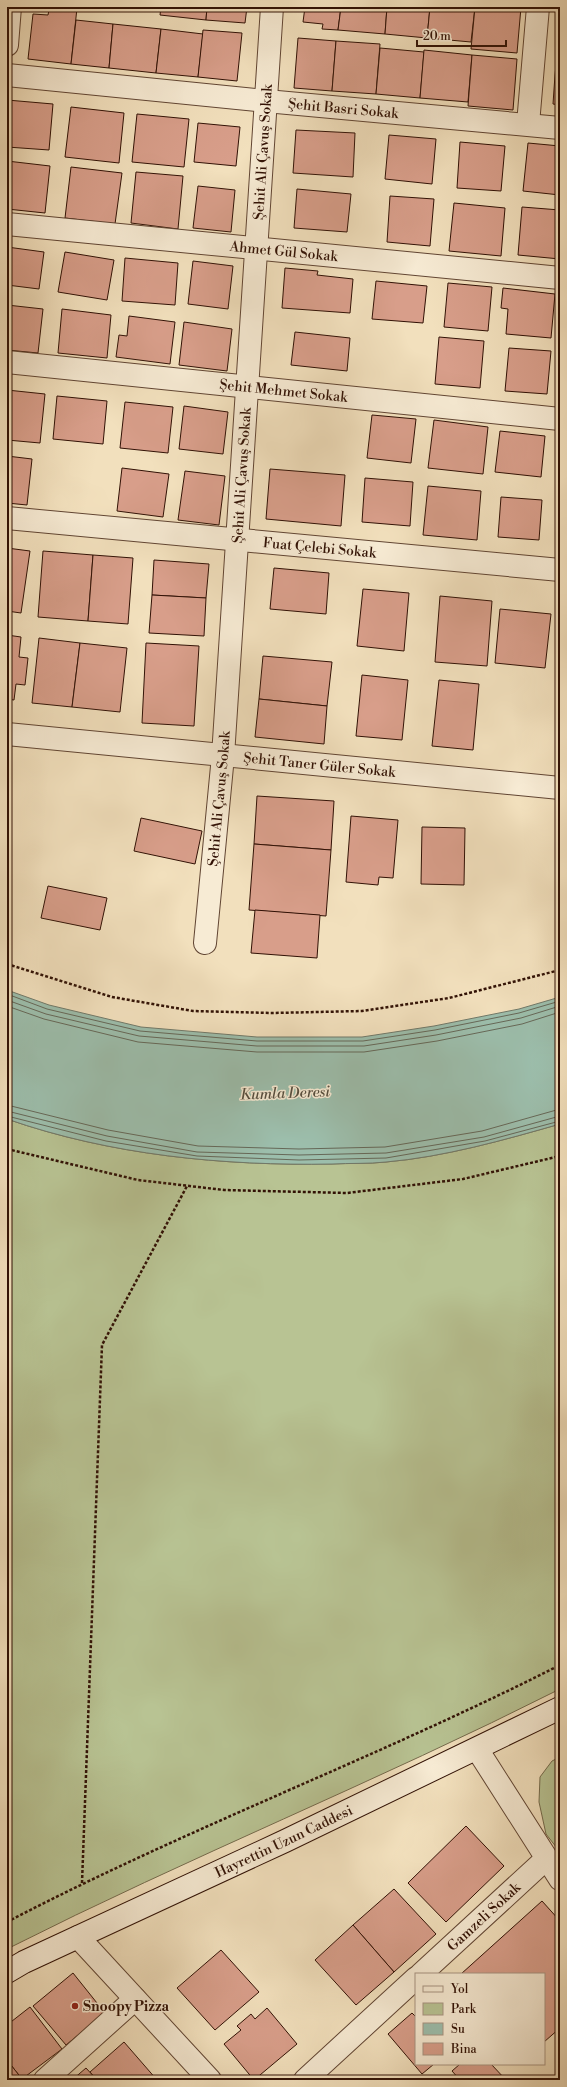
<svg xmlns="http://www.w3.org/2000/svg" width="567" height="2087" viewBox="0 0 567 2087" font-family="'Libre Bodoni',serif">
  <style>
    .green { fill: #b8c393; stroke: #746a4c }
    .water { fill: #9cbeac; stroke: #717969 }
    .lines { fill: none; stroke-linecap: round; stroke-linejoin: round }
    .shore { stroke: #666858; stroke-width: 1 }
    .building { fill: #d89e8a; stroke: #311105 }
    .street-casing { stroke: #614533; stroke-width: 24 }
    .secondary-casing { stroke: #311105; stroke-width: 24 }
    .path { stroke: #311105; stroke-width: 2.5; stroke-dasharray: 3 2; stroke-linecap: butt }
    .street { stroke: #f7ebd4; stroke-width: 22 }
    .secondary { stroke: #f7ebd4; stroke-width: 22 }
    .poi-dot { fill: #8f2418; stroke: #f7ebd4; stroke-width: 1.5 }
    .labels { text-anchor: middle; stroke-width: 3; stroke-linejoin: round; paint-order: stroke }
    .street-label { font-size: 14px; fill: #311105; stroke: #f7ebd4 }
    .poi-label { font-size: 14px; font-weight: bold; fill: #311105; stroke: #f7ebd4; text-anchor: start }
    .water-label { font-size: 15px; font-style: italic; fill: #564e3f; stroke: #f7ebd4 }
  </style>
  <rect width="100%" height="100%" fill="#f2e0bd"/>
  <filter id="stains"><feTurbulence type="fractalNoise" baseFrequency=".005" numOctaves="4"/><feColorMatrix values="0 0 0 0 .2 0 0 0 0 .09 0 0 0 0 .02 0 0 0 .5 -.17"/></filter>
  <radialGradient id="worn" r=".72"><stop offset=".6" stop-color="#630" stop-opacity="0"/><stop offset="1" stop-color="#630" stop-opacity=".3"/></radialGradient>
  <g class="green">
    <path d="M 7,1119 C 110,1155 223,1166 332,1164 C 350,1163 368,1164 386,1162 C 444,1157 504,1140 560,1124 L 560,1689 C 378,1781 189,1857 7,1949 Z"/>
    <path d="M 560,1757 L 560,1852 L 546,1834 L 539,1802 L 540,1777 L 552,1761 Z"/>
  </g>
  <path class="water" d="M 7,990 L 49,1005 L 141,1027 L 257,1037 L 362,1037 L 434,1026 L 519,1009 L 560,997 L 560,1124 C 504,1140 444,1157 386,1162 C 368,1164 350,1163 332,1164 C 223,1166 110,1155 7,1119 Z"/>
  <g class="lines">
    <g class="shore">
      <path d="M 7,994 L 47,1009 L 140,1031 L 257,1041 L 363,1041 L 435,1030 L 519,1013 L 560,1001"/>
      <path d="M 7,1000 L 46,1014 L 139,1036 L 257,1046 L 364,1046 L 436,1035 L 521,1018 L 560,1006"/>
      <path d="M 7,1006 L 44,1019 L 138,1042 L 257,1052 L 364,1052 L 437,1041 L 522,1024 L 560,1012"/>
      <path d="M 7,1105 L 108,1130 L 198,1146 L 299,1149 L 385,1147 L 482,1131 L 560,1109"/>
      <path d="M 7,1111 L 107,1136 L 197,1152 L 299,1155 L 386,1153 L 484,1137 L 560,1116"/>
      <path d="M 7,1116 L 106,1141 L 197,1156 L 299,1160 L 386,1158 L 485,1141 L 560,1121"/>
    </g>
  </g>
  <g class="building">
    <path d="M 55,7 L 77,8 L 71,64 L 28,59 L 33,14 L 48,15 L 49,10 L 55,11 Z"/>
    <path d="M 161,7 L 207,7 L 206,20 L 160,15 Z"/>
    <path d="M 207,7 L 247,7 L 245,23 L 206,20 Z"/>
    <path d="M 305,7 L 341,7 L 338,30 L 322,29 L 323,24 L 303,22 Z"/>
    <path d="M 341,7 L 387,7 L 385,34 L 338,30 Z"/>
    <path d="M 387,7 L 430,7 L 427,38 L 385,34 Z"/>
    <path d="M 430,7 L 475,7 L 471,42 L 427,38 Z"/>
    <path d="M 475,7 L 521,7 L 517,53 L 471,49 Z"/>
    <path d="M 76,20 L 113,24 L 109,68 L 71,64 Z"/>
    <path d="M 113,24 L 161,29 L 156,73 L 109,68 Z"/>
    <path d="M 560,27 L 560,76 L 555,75 Z"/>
    <path d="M 161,29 L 203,34 L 198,77 L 156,73 Z"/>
    <path d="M 203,30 L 242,33 L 237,81 L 198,77 Z"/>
    <path d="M 298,38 L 336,41 L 332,91 L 294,88 Z"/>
    <path d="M 336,41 L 380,44 L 376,94 L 332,91 Z"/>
    <path d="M 380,48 L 424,52 L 420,98 L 376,94 Z"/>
    <path d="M 424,50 L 472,55 L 468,102 L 420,98 Z"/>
    <path d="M 472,55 L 517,59 L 513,110 L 468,106 Z"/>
    <path d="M 555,75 L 560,76 L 560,105 L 553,104 Z"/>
    <path d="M 7,100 L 53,104 L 49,150 L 7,147 Z"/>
    <path d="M 71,107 L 124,113 L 119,163 L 65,157 Z"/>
    <path d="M 137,114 L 189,119 L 184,167 L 132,162 Z"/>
    <path d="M 198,123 L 240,127 L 236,166 L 194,162 Z"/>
    <path d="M 296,130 L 355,133 L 353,177 L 293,173 Z"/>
    <path d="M 389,135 L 436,139 L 432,184 L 385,179 Z"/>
    <path d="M 460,142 L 505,146 L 501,191 L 457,188 Z"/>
    <path d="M 528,143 L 560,146 L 560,195 L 523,191 Z"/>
    <path d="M 7,161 L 50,166 L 45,213 L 7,209 Z"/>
    <path d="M 71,167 L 122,173 L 115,224 L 65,218 Z"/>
    <path d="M 136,172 L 183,176 L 178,229 L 131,223 Z"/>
    <path d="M 198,186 L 235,190 L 231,232 L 193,228 Z"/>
    <path d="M 297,189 L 351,194 L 347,232 L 294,228 Z"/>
    <path d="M 390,196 L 434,199 L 430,246 L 387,242 Z"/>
    <path d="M 454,203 L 505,208 L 501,256 L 449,251 Z"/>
    <path d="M 522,207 L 560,210 L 560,259 L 518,255 Z"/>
    <path d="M 7,247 L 44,252 L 39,289 L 7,285 Z"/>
    <path d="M 65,252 L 114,260 L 107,300 L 58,292 Z"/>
    <path d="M 125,258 L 178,263 L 175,305 L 122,301 Z"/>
    <path d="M 193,261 L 233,266 L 228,309 L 188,304 Z"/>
    <path d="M 285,268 L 318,271 L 317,275 L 353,279 L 350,313 L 282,308 Z"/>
    <path d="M 376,281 L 427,286 L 423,323 L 372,319 Z"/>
    <path d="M 448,283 L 492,287 L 488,331 L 444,327 Z"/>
    <path d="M 503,288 L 555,294 L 551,338 L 506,334 L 508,309 L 501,308 Z"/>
    <path d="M 7,305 L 43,309 L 38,353 L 7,350 Z"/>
    <path d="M 62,309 L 111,315 L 107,358 L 58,353 Z"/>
    <path d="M 129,316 L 175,322 L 170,364 L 116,357 L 119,335 L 127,336 Z"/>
    <path d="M 184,322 L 232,329 L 227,371 L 179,365 Z"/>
    <path d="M 295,332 L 350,338 L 347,371 L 291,365 Z"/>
    <path d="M 439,337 L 484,341 L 480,388 L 435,384 Z"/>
    <path d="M 509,348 L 551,351 L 547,394 L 505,391 Z"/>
    <path d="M 7,390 L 45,394 L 40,443 L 7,440 Z"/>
    <path d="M 57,396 L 107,401 L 103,444 L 53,439 Z"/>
    <path d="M 125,402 L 173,407 L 168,453 L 120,448 Z"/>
    <path d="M 184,406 L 228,412 L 223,454 L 179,449 Z"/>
    <path d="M 372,415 L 416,419 L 411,463 L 367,458 Z"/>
    <path d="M 434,420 L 488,427 L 483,474 L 428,468 Z"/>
    <path d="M 500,431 L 545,436 L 541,477 L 495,472 Z"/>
    <path d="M 7,456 L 32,459 L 27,505 L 7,503 Z"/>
    <path d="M 122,468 L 169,474 L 163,517 L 117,511 Z"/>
    <path d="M 270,469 L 345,475 L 341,526 L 266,519 Z"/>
    <path d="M 185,471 L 225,476 L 219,525 L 178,520 Z"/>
    <path d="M 365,478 L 413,482 L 410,526 L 362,522 Z"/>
    <path d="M 428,486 L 481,491 L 477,540 L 423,535 Z"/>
    <path d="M 501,497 L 542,500 L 539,540 L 498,537 Z"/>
    <path d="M 7,548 L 30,551 L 21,613 L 7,611 Z"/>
    <path d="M 43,551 L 93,555 L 88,621 L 38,617 Z"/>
    <path d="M 93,555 L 133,558 L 128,624 L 88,621 Z"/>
    <path d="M 154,560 L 209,564 L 206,598 L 152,595 Z"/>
    <path d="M 274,568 L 329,573 L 326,614 L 270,609 Z"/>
    <path d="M 363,589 L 409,593 L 404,651 L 357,646 Z"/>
    <path d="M 152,595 L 206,598 L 204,636 L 149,633 Z"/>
    <path d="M 440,596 L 492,601 L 487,666 L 435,662 Z"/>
    <path d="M 500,609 L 551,614 L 545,668 L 495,663 Z"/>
    <path d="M 7,635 L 21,637 L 19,657 L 28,658 L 25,685 L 16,684 L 14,700 L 7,699 Z"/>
    <path d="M 39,638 L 80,643 L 72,707 L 32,703 Z"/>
    <path d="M 80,643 L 127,648 L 120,712 L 72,707 Z"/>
    <path d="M 146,643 L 199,646 L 194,726 L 142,723 Z"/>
    <path d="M 263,656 L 332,662 L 327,706 L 259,699 Z"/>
    <path d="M 362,675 L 408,680 L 402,740 L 356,736 Z"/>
    <path d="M 439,680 L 479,684 L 473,750 L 432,746 Z"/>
    <path d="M 259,699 L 327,706 L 324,744 L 255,737 Z"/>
    <path d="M 257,796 L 334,801 L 331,850 L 254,844 Z"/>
    <path d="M 351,816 L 398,820 L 393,878 L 379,877 L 378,885 L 346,882 Z"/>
    <path d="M 141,818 L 202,831 L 195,864 L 134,851 Z"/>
    <path d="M 422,827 L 465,828 L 464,885 L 421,884 Z"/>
    <path d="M 254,844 L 331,850 L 326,916 L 249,910 Z"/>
    <path d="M 48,886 L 107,898 L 100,930 L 41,918 Z"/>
    <path d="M 255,910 L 320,915 L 317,958 L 251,953 Z"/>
    <path d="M 466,1826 L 504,1866 L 446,1922 L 408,1883 Z"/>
    <path d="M 394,1889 L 436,1934 L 394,1972 L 353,1925 Z"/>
    <path d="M 542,1901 L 560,1921 L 560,2028 L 544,2042 L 544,1974 L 461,1974 Z"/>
    <path d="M 353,1925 L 394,1972 L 356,2005 L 315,1960 Z"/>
    <path d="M 221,1950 L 259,1992 L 215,2030 L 177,1988 Z"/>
    <path d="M 73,1973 L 105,2013 L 66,2045 L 33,2006 Z"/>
    <path d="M 30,2007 L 62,2049 L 22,2079 L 7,2060 L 7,2025 Z"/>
    <path d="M 267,2008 L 297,2044 L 254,2080 L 224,2044 L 241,2030 L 237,2026 L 251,2014 L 255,2019 Z"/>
    <path d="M 412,2013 L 416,2017 L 416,2064 L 434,2064 L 422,2074 L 388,2034 Z"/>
    <path d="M 124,2042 L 157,2080 L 97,2080 L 90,2072 Z"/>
    <path d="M 7,2060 L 22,2079 L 21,2080 L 7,2080 Z"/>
    <path d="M 460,2064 L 491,2064 L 506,2080 L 460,2080 L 452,2071 Z"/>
    <path d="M 86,2068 L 97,2080 L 72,2080 Z"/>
  </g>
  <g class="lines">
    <g class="street-casing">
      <g id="street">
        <path d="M 7,45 L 10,7"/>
        <path id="s1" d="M 7,75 L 266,101 L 560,128"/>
        <path d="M 528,124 L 538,7"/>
        <path id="s2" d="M 7,224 L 560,278"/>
        <path id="s3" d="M 7,362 L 560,419"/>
        <path id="s4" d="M 7,518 L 560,570"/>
        <path id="s5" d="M 7,734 L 560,788"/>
        <path id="s6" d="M 205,943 L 223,756 L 272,7"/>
        <path d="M 477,1749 L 560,1879"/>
        <path d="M 78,1937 L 210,2080"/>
        <path id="s7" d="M 421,1974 L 546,1859"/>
        <path d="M 45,2080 L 135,1999"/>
        <path d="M 305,2080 L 416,1978"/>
      </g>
    </g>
    <g class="secondary-casing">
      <g id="secondary">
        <path id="s8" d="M 7,1972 L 24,1962 L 285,1841 L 560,1708"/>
      </g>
    </g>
    <g class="path">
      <path d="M 7,964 L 112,997 L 193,1011 L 273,1013 L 362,1011 L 449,998 L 560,970"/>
      <path d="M 7,1149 L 138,1180 L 224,1190 L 347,1193 L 463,1179 L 560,1156"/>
      <path d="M 82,1883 L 102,1345 L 187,1186"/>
      <path d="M 7,1922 C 187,1828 379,1757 560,1665"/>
    </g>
    <use href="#street" class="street"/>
    <use href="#secondary" class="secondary"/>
  </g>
  <circle class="poi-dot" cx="75" cy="2006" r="4"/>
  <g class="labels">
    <g class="street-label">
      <text dy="5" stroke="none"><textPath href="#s1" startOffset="338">Şehit Basri Sokak</textPath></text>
      <text dy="5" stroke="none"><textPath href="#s6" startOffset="793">Şehit Ali Çavuş Sokak</textPath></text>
      <text dy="5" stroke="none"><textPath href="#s2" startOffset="278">Ahmet Gül Sokak</textPath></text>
      <text dy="5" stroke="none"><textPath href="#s3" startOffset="278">Şehit Mehmet Sokak</textPath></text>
      <text dy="5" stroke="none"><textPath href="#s6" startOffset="469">Şehit Ali Çavuş Sokak</textPath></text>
      <text dy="5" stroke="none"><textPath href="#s4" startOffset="314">Fuat Çelebi Sokak</textPath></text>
      <text dy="5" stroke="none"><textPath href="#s5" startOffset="314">Şehit Taner Güler Sokak</textPath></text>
      <text dy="5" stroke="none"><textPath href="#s6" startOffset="145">Şehit Ali Çavuş Sokak</textPath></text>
      <text dy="5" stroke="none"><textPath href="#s8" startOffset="306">Hayrettin Uzun Caddesi</textPath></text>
      <text dy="5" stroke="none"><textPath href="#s7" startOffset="85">Gamzeli Sokak</textPath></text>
    </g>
    <g class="poi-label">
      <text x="83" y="2011">Snoopy Pizza</text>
    </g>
    <g class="water-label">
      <text transform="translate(285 1093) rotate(-2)" y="5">Kumla Deresi</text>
    </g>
  </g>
  <rect width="567" height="2087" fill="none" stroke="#f2e0bd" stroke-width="24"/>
  <rect x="8" y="8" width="551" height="2071" fill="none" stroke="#311105" stroke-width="2"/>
  <rect x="12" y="12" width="543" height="2063" fill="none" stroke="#311105"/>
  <rect x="415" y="1973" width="130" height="92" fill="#f7ebd4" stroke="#a89481"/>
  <rect x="423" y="1986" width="20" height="6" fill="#f7ebd4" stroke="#a89481"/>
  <text x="451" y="1993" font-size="12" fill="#311105">Yol</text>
  <rect x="423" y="2003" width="20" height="12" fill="#b8c393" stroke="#a89481"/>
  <text x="451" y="2013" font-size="12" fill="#311105">Park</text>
  <rect x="423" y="2023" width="20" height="12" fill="#9cbeac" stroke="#a89481"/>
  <text x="451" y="2033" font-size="12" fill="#311105">Su</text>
  <rect x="423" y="2043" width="20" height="12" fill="#d89e8a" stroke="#a89481"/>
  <text x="451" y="2053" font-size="12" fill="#311105">Bina</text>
  <path d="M417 40v6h89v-6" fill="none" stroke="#311105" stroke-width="2"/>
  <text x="423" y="40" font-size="12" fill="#311105" stroke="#f7ebd4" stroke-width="3" paint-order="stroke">20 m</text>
  <rect width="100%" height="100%" filter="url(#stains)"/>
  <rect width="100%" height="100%" fill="url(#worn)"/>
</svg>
